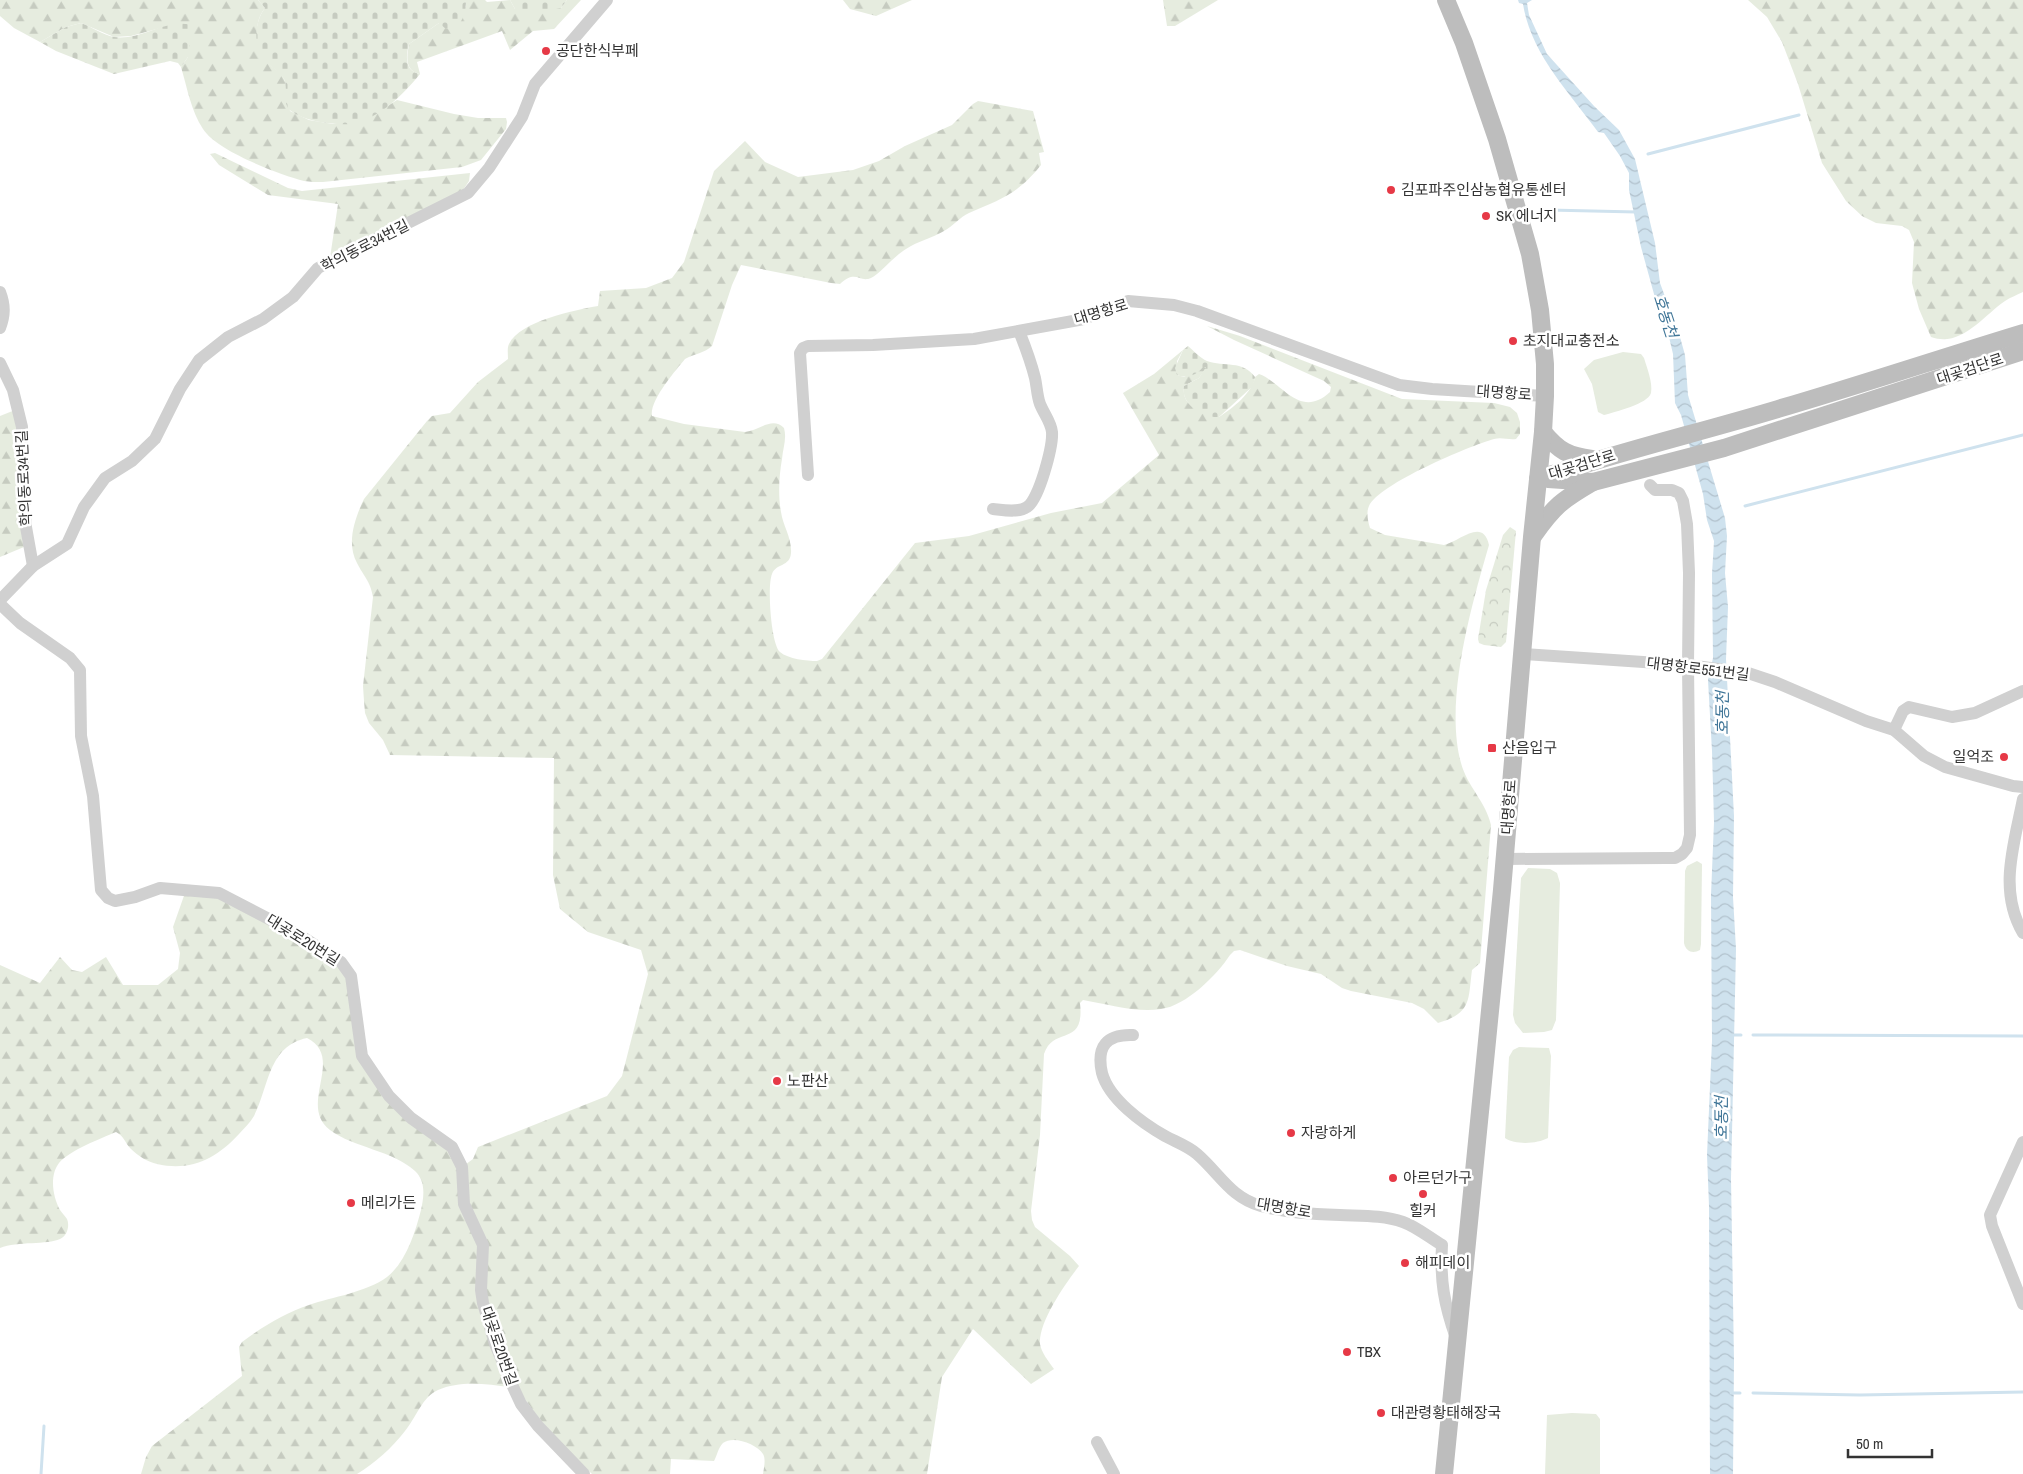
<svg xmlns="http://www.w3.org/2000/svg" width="2023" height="1474" viewBox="0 0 2023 1474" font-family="'Archivo Narrow','Noto Sans KR',sans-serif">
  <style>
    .forest { fill: url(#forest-firs) }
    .cemetery { fill: url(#cemetery-stones) }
    .park { fill: url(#park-crowns) }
    .garden { fill: #e6ecdf }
    .water { fill: url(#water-waves) }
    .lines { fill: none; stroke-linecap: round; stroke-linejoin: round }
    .stream { stroke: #cfe2ee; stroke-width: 3 }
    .minor { stroke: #d0d0d0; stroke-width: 12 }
    .secondary { stroke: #bdbdbd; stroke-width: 18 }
    .poi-dot { fill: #e63946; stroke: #fff; stroke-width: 2 }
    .labels { text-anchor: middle; stroke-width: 5; stroke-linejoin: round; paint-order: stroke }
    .poi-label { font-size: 15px; fill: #333; stroke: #fff; text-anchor: start }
    .street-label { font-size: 15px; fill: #333; stroke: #fff }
    .water-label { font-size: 16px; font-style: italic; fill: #3f7597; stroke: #fff }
  </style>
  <defs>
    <pattern id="forest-firs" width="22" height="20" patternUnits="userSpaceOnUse" patternTransform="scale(1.25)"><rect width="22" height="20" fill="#e6ecdf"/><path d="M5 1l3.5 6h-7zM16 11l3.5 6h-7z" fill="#c6cbc0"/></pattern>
    <pattern id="cemetery-stones" width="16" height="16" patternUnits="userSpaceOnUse" patternTransform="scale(1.25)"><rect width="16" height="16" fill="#e6ecdf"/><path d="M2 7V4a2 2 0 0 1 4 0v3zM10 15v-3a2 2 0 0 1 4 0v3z" fill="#c6cbc0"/></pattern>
    <pattern id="park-crowns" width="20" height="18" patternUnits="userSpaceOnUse" patternTransform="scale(1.25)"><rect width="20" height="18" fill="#e6ecdf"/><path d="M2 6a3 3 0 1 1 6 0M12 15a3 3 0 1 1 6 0" fill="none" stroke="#c6cbc0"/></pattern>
    <pattern id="water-waves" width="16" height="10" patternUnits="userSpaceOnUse" patternTransform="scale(1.25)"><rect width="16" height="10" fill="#cfe2ee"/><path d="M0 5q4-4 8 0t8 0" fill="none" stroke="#b2c2cd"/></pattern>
  </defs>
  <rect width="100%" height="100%" fill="#fff"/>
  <g class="forest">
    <path d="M 0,0 L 258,0 L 265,8 C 253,23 256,44 265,60 C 269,67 280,69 284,79 C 288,88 288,101 290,111 L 309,120 L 333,124 L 373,115 L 397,100 L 454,114 L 478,118 L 506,118 L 507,122 L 506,129 L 481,160 L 462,167 L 323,182 C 317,182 310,182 304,181 C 278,174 217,151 203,129 C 191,111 187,87 181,67 L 188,57 L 168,26 L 131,36 L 114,37 L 81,23 L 66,27 L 40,42 L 14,28 L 0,16 Z"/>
    <path d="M 466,0 L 485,0 L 487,2 L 510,0 L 515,9 L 561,8 L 567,0 L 581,0 L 554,29 L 533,31 L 510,50 L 502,31 L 417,62 L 420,74 C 404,71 407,56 409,44 L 439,23 L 466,7 Z"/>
    <path d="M 843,0 L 912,0 L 876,16 L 850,9 Z"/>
    <path d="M 1163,0 L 1218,0 L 1175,26 L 1167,26 Z"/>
    <path d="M 1748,0 L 2023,0 L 2023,292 C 2017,295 2011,297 2005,301 C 1983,316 1961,348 1931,337 L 1919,309 L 1912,283 L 1914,242 L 1909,230 L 1902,226 L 1876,223 L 1862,216 L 1846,201 L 1822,163 L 1798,84 L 1782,42 L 1767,17 Z"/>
    <path d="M 978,101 L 1033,111 L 1044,152 L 1039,153 L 1041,165 C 1018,194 1001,199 969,213 C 960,217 953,226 944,231 C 932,238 918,241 906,249 C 894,256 881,273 871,278 C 859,283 856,269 840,284 L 831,283 L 741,265 L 732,285 L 712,346 C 705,353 694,354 685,359 C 676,370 649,401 652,416 L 684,424 L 745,432 C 759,431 772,416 784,428 C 787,439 783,448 782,459 C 779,476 778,495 781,512 C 783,526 792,538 791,553 C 790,567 776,563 772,574 C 767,586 771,644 780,652 C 788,659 807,661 817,661 L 822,659 L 915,543 L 969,536 L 1051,513 L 1102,503 L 1159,455 L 1123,393 L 1154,374 L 1183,350 L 1177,361 L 1177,375 L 1184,377 L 1203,367 L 1207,367 L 1199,378 L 1184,386 C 1181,408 1203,412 1219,417 C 1233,408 1252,393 1255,377 L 1259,374 C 1282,382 1300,420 1330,392 L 1331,387 L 1324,381 L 1234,340 L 1207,326 L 1240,336 L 1402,399 L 1494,403 L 1510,407 L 1517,413 L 1520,422 L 1520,434 L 1516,439 C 1508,440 1502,437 1494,439 C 1469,446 1379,484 1369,506 C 1366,512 1368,522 1370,528 L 1385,535 L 1444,545 C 1459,542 1483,517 1489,545 C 1471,607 1444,701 1461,763 C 1467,786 1486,802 1491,825 L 1480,963 L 1472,970 C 1468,1000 1472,1013 1438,1023 L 1424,1009 L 1412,1003 L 1351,991 L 1342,988 L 1321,974 L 1287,966 L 1240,950 L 1234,951 L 1230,955 C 1217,975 1186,1006 1161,1009 C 1136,1013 1107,1004 1083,1000 L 1080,1003 C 1085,1048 1054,1025 1044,1054 L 1040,1135 L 1031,1211 L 1032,1220 L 1035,1227 L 1070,1256 L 1079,1266 C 1066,1283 1038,1322 1040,1344 C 1041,1352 1049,1362 1054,1369 L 1031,1384 L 973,1329 L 942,1377 L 927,1474 L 763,1474 C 764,1468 766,1459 763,1454 C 757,1444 733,1435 723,1443 C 718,1448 717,1456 714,1461 L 671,1459 L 670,1474 L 592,1474 C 565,1447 537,1421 518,1388 C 493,1385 462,1379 438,1390 C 422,1397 416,1418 405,1431 C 392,1448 375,1463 357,1474 L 141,1474 L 146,1457 L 152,1446 L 242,1376 L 239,1347 L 242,1342 C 262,1327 285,1313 309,1305 C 332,1297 367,1292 387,1277 C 406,1262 415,1233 421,1210 C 424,1197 426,1181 415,1171 C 392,1150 354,1148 330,1130 C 297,1105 346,1058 307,1038 C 268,1046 269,1087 254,1116 C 250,1123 244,1128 239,1134 C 217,1158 191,1172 157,1164 C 148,1162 138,1156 131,1149 C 125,1143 124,1136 116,1132 C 100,1139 70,1150 59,1163 C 49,1176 53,1197 60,1210 C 62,1213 65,1216 67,1219 C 70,1226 67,1236 60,1239 C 47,1245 18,1241 0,1248 L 0,965 L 40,983 L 60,957 L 72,970 L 82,972 L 106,957 L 123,985 L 158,985 L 178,969 L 180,953 L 173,927 L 186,890 L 219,893 L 254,911 L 351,976 L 362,1056 L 389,1096 L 452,1147 L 462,1167 L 473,1159 L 478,1147 L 607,1096 L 622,1076 L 648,974 L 641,950 L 588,932 L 560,909 L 553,875 L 554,758 L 390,755 L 383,740 L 369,723 L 365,713 L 364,701 L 363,686 L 373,597 C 370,580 364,577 357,563 C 346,543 355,518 364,499 L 427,421 L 432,416 L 450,413 L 478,382 L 508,359 C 508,354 507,348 509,344 C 520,321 575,310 598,306 L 600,291 L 646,288 L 672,278 L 684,262 L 714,171 L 745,141 L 765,162 L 798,177 L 853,170 L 879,161 L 905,146 L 952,125 L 973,104 Z"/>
    <path d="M 215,153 L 288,188 L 302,191 L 470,173 L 469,181 L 463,190 L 330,258 L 338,204 L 268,195 L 219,165 L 210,154 Z"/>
    <path d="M 15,410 L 24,547 L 0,557 L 0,416 Z"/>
  </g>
  <g class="cemetery">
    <path d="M 258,0 L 466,0 C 466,11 464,19 456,28 L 446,29 L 439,23 L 409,44 C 406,56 404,71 420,74 C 403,95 378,120 350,124 C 340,125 329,123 320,122 C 310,120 299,117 291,111 C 281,103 289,89 284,79 C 279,70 271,68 265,61 C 253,47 254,22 265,8 Z"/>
    <path d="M 510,0 L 567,0 L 561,8 L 546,11 L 515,9 Z"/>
    <path d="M 81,23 C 92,27 103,35 114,37 C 140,41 166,18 191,25 L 188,57 L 181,67 L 178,63 L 170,61 L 114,74 L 56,51 L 40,42 L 66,27 Z"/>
    <path d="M 1188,346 C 1194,351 1200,358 1207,361 C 1224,367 1243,360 1255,377 L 1253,386 L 1219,417 C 1203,418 1180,404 1184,386 L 1199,378 L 1206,367 L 1203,367 C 1197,375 1187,379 1177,375 L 1175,368 L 1183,350 Z"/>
  </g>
  <path class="park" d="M 1510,527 L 1516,531 L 1506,642 L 1501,647 L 1484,645 L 1479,643 L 1478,639 L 1486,590 L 1503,535 Z"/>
  <g class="garden">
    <path d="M 1623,352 L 1641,354 L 1644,358 C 1647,368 1653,383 1651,393 C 1648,404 1615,412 1604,415 L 1598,412 L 1592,384 L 1584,369 L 1594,360 Z"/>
    <path d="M 1697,861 L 1702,864 L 1701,944 L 1700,950 C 1693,954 1686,952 1684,943 L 1685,871 L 1687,866 Z"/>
    <path d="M 1528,868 L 1550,869 L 1557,873 L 1560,883 L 1556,1020 L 1552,1030 L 1544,1032 L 1523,1033 L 1515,1023 L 1513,1015 L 1521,878 Z"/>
    <path d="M 1519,1047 L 1549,1048 L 1551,1056 L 1548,1138 C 1537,1144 1515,1145 1505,1138 L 1509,1057 L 1513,1050 Z"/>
    <path d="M 1572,1413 L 1596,1414 L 1600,1419 L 1600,1474 L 1545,1474 L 1547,1415 Z"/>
  </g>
  <path class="water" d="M 1518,0 L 1532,0 L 1527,3 L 1529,15 L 1547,54 L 1594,106 L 1619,130 L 1635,159 L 1655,243 L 1660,283 L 1680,337 L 1685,355 L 1688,395 L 1725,518 L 1727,536 L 1725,573 L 1728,607 L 1726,659 L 1734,816 L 1733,897 L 1736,949 L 1731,1179 L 1734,1360 L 1733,1474 L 1710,1474 L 1709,1206 L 1707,1155 L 1712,1041 L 1711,895 L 1714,822 L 1712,751 L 1708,680 L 1713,658 L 1712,574 L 1714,541 L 1707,520 L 1703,494 L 1681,415 L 1675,403 L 1673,354 L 1669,337 L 1662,323 L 1641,247 L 1629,190 L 1629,173 L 1620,156 L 1604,133 L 1598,132 C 1569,92 1531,54 1523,4 L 1519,3 Z"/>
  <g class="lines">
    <g class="stream">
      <path d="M 1648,154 L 1799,115"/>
      <path d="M 1549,210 L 1636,212"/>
      <path d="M 1745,506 L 2023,435"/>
      <path d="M 1732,1035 L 1741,1035"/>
      <path d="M 1753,1035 L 2023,1036"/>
      <path d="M 1731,1393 L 1740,1393"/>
      <path d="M 1753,1393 L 1860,1395 L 2023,1392"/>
      <path d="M 41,1474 L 44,1426"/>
    </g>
    <g class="minor">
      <path d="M 0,292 C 5,305 5,315 0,328"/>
      <path d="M 0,363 L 13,390 L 22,427 L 23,479 L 26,527 L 33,566"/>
      <path d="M 808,475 L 800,353 L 803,348 L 808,346 L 873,345 L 974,339 L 1084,319 L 1128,301 L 1174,305 L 1197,311 L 1399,385 L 1432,389 L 1545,396"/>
      <path d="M 993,509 C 1003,510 1019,513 1027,507 C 1039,500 1053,446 1052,432 C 1051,422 1044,414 1040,404 C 1037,396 1037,387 1035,378 C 1031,362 1025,346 1019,331"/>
      <path d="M 0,600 L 33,566 L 67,544 L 84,507 L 105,478 L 132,461 L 155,439 L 180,389 L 199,360 L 228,337 L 263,319 L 293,297 L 318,268 L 468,193 L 489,168 L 522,117 L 535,84 L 607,0"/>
      <path d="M 0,604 L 20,623 L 70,658 L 80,670 L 81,736 L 93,796 L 101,890 L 108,898 L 115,901 L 135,897 L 160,888 L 219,893 L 298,934 L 341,962 L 351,976 L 362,1056 L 389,1096 L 411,1118 L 452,1147 L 462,1167 L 464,1204 L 483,1245 L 481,1290 L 483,1303 L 495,1344 L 514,1389 L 521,1404 L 538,1426 L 584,1474"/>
      <path d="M 1523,654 L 1688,665 L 1748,673 L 1775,682 L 1866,721 L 1894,730 L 1924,756 L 1945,767 L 2013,786 L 2023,787"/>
      <path d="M 1894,730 L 1903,711 L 1909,707 L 1952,717 L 1975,713 L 2023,691"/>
      <path d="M 2023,799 C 2014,845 1998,890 2023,933"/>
      <path d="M 1505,859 L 1666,858 L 1675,858 L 1682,854 L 1687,848 L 1690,835 L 1688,665 L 1689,573 L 1687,524 L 1683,501 L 1679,493 L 1672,490 L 1655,490 L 1650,485"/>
      <path d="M 1133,1035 C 1107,1034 1096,1046 1102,1073 C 1109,1099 1142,1123 1165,1136 C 1176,1142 1188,1146 1197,1154 C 1220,1174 1230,1197 1261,1206 C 1287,1213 1313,1214 1340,1215 C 1361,1216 1383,1215 1403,1222 C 1417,1227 1430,1238 1442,1245 C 1440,1281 1444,1304 1456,1338"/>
      <path d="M 2023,1142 L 1990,1215 L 1992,1226 L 2023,1304"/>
      <path d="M 1097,1442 L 1114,1474"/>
    </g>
    <g class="secondary">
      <path d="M 1543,432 C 1559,451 1568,456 1592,459"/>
      <path d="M 1538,479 C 1617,452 1698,433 1778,409 C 1860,385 1941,358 2023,333"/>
      <path d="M 1548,479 L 1593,482 L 1724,448 L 2023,351"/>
      <path d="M 1533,536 C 1554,506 1562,500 1593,482"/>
      <path d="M 1444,1474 L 1502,890 L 1532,537 L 1543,432 L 1545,396 L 1545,364 L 1540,310 L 1530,254 L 1497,139 L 1464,43 L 1446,0"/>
    </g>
  </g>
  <g class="poi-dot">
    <circle cx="546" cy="51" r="5"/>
    <circle cx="1391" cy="190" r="5"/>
    <circle cx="1486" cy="216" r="5"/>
    <circle cx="1513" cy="341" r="5"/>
    <rect x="1487" y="743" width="10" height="10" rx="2.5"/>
    <circle cx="2004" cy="757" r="5"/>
    <circle cx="777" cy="1081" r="5"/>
    <circle cx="1291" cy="1133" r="5"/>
    <circle cx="1393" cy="1178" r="5"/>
    <circle cx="1423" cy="1194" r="5"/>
    <circle cx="351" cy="1203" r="5"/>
    <circle cx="1405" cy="1263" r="5"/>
    <circle cx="1347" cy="1352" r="5"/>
    <circle cx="1381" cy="1413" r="5"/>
  </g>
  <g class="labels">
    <g class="poi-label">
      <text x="556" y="56">공단한식부페</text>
      <text x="1401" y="195">김포파주인삼농협유통센터</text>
      <text x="1496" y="221">SK 에너지</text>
      <text x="1523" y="346">초지대교충전소</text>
      <text x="1502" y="753">산음입구</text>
      <text x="1994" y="762" text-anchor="end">일억조</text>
      <text x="787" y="1086">노판산</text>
      <text x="1301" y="1138">자랑하게</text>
      <text x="1403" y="1183">아르던가구</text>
      <text x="361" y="1208">메리가든</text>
      <text x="1423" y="1216" text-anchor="middle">힐커</text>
      <text x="1415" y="1268">해피데이</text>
      <text x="1357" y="1357">TBX</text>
      <text x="1391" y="1418">대관령황태해장국</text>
    </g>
    <g class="street-label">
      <text transform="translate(365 246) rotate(-27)" y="5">학의동로34번길</text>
      <text transform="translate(1101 312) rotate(-17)" y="5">대명항로</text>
      <text transform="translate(1970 369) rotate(-18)" y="5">대곶검단로</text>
      <text transform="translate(1504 393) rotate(4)" y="5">대명항로</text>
      <text transform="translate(1582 465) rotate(-17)" y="5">대곶검단로</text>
      <text transform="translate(24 478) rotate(-93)" y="5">학의동로34번길</text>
      <text transform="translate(1698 669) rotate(7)" y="5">대명항로551번길</text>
      <text transform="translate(1509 807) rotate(-86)" y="5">대명항로</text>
      <text transform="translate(303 940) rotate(32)" y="5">대곶로20번길</text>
      <text transform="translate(1284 1208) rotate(10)" y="5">대명항로</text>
      <text transform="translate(499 1346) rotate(71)" y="5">대곶로20번길</text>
    </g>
    <g class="water-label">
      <text transform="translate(1666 316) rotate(72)" y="6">호동천</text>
      <text transform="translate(1722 713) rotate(-90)" y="6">호동천</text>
      <text transform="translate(1721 1118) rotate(-90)" y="6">호동천</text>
    </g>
  </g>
  <path d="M1848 1449v8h84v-8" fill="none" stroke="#333333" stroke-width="2.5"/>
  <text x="1856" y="1449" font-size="15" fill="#333333" stroke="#ffffff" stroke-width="4" paint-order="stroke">50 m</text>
</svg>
